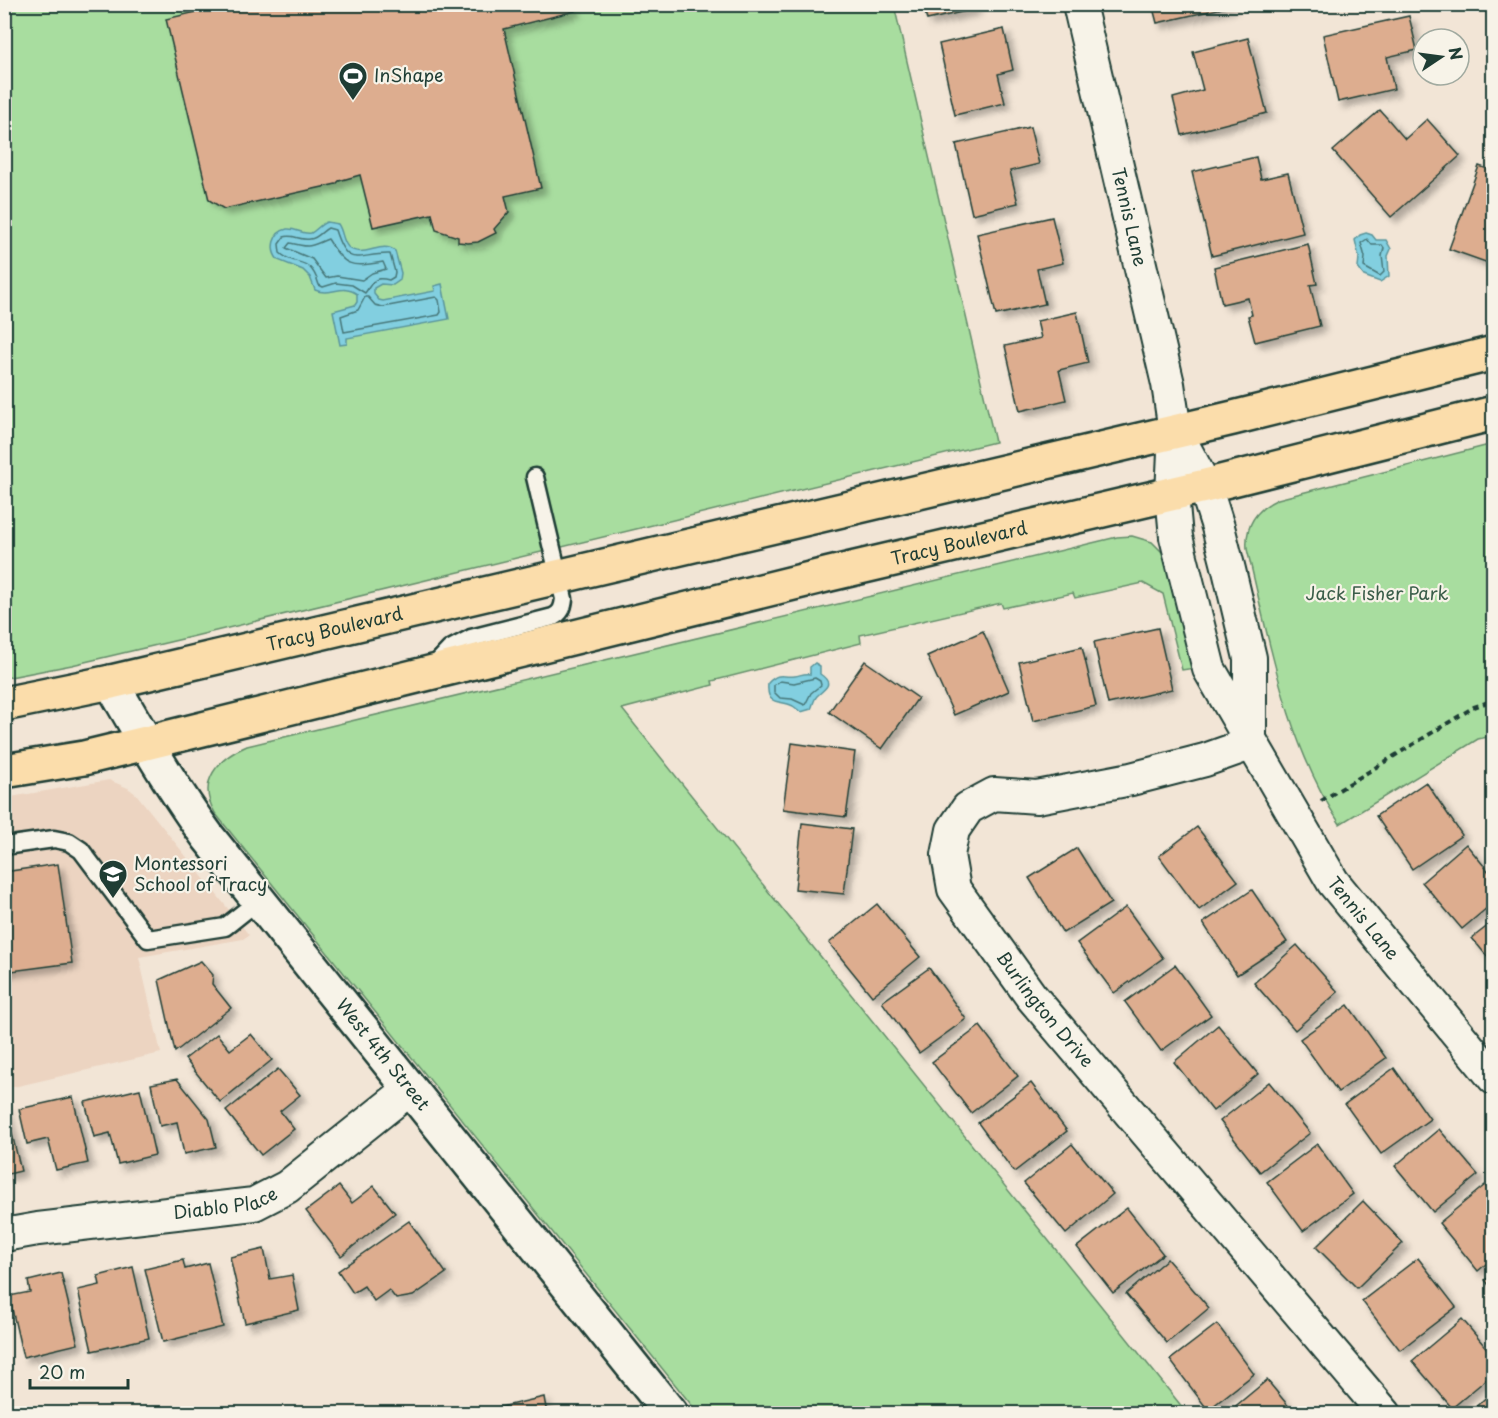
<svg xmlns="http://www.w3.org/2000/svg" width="1498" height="1418" viewBox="0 0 1498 1418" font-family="'Playpen Sans',sans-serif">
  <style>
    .built { fill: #ecd4c1 }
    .green { fill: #a8dd9f; stroke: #648d6a; stroke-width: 1.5 }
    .water { fill: #82cfe0; stroke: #5a959b; stroke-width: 1.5 }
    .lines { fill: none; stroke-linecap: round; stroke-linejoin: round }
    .shore { stroke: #477779; stroke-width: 1.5 }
    .building { fill: #ddad8f; stroke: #1f3d34; stroke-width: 1.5; filter: url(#shadow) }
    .service-casing { stroke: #1f3d34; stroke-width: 21 }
    .minor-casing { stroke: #1f3d34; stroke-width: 36 }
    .tertiary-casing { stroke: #1f3d34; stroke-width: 38 }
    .primary-casing { stroke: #1f3d34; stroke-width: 38 }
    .path { stroke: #1f3d34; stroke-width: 4; stroke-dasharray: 6 4.5; stroke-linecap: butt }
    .service { stroke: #f7f3e8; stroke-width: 16 }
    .minor { stroke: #f7f3e8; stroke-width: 32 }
    .tertiary { stroke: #f7f3e8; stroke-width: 33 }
    .primary { stroke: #fbddab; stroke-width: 33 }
    .labels { text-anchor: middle; stroke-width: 4.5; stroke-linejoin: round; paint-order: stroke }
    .poi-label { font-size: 18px; fill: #1f3d34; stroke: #f7f3e8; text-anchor: start }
    .street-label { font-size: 18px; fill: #1f3d34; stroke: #f7f3e8 }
    .park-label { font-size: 18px; fill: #3a5d49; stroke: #f7f3e8 }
  </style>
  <defs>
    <filter id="shadow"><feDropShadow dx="5.5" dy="5.5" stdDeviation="3" flood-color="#0004"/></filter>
  </defs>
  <rect width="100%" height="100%" fill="#f2e5d6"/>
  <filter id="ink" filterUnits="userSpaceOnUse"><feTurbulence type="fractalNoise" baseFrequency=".0167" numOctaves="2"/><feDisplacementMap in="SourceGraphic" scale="12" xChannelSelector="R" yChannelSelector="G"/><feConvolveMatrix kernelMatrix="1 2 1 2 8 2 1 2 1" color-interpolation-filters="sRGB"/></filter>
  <g filter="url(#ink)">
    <path class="built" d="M 109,780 L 128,788 L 137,795 L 249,935 L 243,939 L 139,957 L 161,1053 L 5,1089 L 5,798 Z"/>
    <g class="green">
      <path d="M 5,5 L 894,5 L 995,442 L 195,636 L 72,665 L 5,678 Z"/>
      <path d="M 1493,444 L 1493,736 L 1478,739 L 1340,824 C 1286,742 1270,643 1247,549 C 1245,525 1256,509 1278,499 Z"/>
      <path d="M 1132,536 L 1152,542 L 1165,555 L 1195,668 L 1182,670 L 1163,594 L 1143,583 L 1075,598 L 1073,593 L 1003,608 L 1001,603 L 860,635 L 861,643 L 712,681 L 713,685 L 622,709 L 1187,1413 L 698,1413 L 215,813 C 196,781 219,758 247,746 L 1117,537 Z"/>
    </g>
    <g class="water">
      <path d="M 327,222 L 338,224 C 343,231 342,240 348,247 C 363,260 382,239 395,251 L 401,273 L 400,280 L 393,285 L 381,284 L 374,288 L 374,294 L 379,300 L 383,301 L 435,291 L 434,286 L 442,284 L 449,319 L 347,338 L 347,344 L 340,345 L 333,311 L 355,305 L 357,302 L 357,294 C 343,283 330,297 315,290 L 310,277 L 303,270 L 278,260 C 269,249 273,232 287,229 C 296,228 303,235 311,233 C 317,230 320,224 327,222 Z"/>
      <path d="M 1366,233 L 1372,235 L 1376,240 L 1386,240 L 1391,249 L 1388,256 L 1389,276 L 1380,282 L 1364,276 L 1358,268 L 1359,257 L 1355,240 L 1360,235 Z"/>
      <path d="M 815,663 L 820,666 L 820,674 C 835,684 825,688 817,696 C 814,699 813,705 811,709 L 801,712 C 798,710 796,708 793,706 C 779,699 766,707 768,683 C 780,671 782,678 795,676 C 801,675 804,673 810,674 L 810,667 Z"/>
    </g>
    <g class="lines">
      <g class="shore">
        <path d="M 328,228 L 335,230 C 348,271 358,253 390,254 L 395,272 L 394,277 L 389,280 C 373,276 373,282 365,293 L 352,285 L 336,283 L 323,287 L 319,285 C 310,254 296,268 280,253 L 279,244 L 284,237 C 294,234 300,241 310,239 C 318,238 322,231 328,228 Z"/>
        <path d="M 328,239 C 346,268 350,267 383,262 L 386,269 L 372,273 L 362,280 L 337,276 L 326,278 L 312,259 L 286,248 L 290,243 C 311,248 308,247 328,239 Z"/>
        <path d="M 1367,239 L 1372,245 L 1382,245 L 1384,248 L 1382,256 L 1384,272 L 1380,276 L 1364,267 L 1365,257 L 1361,243 Z"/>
        <path d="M 365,297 L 368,297 L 375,305 L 383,307 L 436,297 L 439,300 L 441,312 L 439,315 L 344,332 L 341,316 L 358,310 Z"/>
        <path d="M 815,678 L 820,681 L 821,685 L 811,693 L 805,705 L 792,699 L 780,698 L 774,692 L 774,685 L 780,681 L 794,683 Z"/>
      </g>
    </g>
    <g class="building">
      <path d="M 230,4 L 574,4 L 575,11 L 504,29 L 541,188 L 505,196 L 509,212 L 494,229 L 496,233 L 478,242 L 468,243 L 458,242 L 458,237 L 436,230 L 432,214 L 373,227 L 360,175 L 339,181 L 336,184 L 224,209 L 209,200 L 166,19 Z"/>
      <path d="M 923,4 L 974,4 L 975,9 L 927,20 Z"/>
      <path d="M 1152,4 L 1232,4 L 1232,6 L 1157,23 Z"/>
      <path d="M 1409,16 L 1417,50 L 1387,57 L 1394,89 L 1338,102 L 1323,35 Z"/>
      <path d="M 1004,29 L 1013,70 L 998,74 L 1005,103 L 955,115 L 939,44 Z"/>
      <path d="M 1248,38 L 1267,113 L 1182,135 L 1173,98 L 1203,90 L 1193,52 Z"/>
      <path d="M 1380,110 L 1405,139 L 1427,119 L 1460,156 L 1391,217 L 1333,151 Z"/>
      <path d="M 1030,127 L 1039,164 L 1010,171 L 1018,203 L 972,214 L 956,144 Z"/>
      <path d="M 1256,157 L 1261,179 L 1288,173 L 1303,233 L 1212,256 L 1192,172 Z"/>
      <path d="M 1479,166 L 1494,171 L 1494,265 L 1449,249 Z"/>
      <path d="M 1052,217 L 1063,263 L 1037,269 L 1045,304 L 996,315 L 977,234 Z"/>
      <path d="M 1308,244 L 1317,284 L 1310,285 L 1320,326 L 1255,342 L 1248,316 L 1252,315 L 1248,298 L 1222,304 L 1214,267 Z"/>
      <path d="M 1077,312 L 1088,363 L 1059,370 L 1066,400 L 1020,411 L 1005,346 L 1041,338 L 1037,321 Z"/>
      <path d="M 1158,628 L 1172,689 L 1108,704 L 1094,642 Z"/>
      <path d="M 983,631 L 1009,691 L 954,715 L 927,656 Z"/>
      <path d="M 1082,647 L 1096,706 L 1033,721 L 1019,662 Z"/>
      <path d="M 865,661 L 918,698 L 882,749 L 829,712 Z"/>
      <path d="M 792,743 L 855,752 L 846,817 L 783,809 Z"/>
      <path d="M 1426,782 L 1462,835 L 1412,869 L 1376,816 Z"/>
      <path d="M 802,823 L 852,829 L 844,894 L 795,889 Z"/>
      <path d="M 1197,827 L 1238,881 L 1199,910 L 1159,856 Z"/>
      <path d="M 1466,844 L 1494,878 L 1494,902 L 1462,929 L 1422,882 Z"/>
      <path d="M 1077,848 L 1111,903 L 1063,933 L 1029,878 Z"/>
      <path d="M 58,864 L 72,963 L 4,972 L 4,872 Z"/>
      <path d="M 1252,890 L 1287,942 L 1237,975 L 1203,923 Z"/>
      <path d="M 877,904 L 920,957 L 872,996 L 829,943 Z"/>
      <path d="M 1126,907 L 1163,958 L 1114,993 L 1077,943 Z"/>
      <path d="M 1494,921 L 1494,965 L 1472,938 Z"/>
      <path d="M 1297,945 L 1338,992 L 1295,1030 L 1254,983 Z"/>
      <path d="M 201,961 L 213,975 L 212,984 L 231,1008 L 175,1052 L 159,980 Z"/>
      <path d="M 1175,965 L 1211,1015 L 1161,1051 L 1125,1002 Z"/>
      <path d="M 929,968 L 966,1019 L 919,1053 L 882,1002 Z"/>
      <path d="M 1348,1005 L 1386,1058 L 1338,1092 L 1300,1039 Z"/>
      <path d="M 1218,1025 L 1258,1074 L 1213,1111 L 1174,1062 Z"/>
      <path d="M 980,1026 L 1018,1076 L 971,1113 L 932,1062 Z"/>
      <path d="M 217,1034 L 230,1050 L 251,1034 L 272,1060 L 220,1102 L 185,1059 Z"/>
      <path d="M 1394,1068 L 1430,1119 L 1381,1154 L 1345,1104 Z"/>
      <path d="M 278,1069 L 300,1095 L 280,1111 L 294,1129 L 261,1155 L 226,1111 Z"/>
      <path d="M 177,1079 L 209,1119 L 216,1147 L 184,1154 L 177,1122 L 160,1126 L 151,1084 Z"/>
      <path d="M 1269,1082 L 1310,1133 L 1260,1172 L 1220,1121 Z"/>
      <path d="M 1031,1083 L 1067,1131 L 1014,1172 L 978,1123 Z"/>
      <path d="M 140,1089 L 155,1155 L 118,1164 L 110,1133 L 94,1137 L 85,1102 Z"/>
      <path d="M 73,1097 L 88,1163 L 56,1170 L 48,1139 L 27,1144 L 19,1109 Z"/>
      <path d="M 5,1105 L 21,1171 L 4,1175 L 4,1105 Z"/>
      <path d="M 1439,1129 L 1478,1175 L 1433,1212 L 1395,1166 Z"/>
      <path d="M 1072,1144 L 1113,1194 L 1066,1234 L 1024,1183 Z"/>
      <path d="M 1317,1144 L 1353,1194 L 1303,1231 L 1267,1182 Z"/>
      <path d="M 1485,1185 L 1494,1196 L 1494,1257 L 1478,1271 L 1439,1223 Z"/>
      <path d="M 339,1186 L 352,1203 L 374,1186 L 395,1213 L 341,1256 L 306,1211 Z"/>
      <path d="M 1363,1201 L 1403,1243 L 1357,1288 L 1316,1247 Z"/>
      <path d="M 1127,1208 L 1163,1254 L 1113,1293 L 1077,1247 Z"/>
      <path d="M 409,1221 L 446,1273 L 413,1296 L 396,1299 L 389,1290 L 374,1301 L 364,1286 L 353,1293 L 338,1271 Z"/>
      <path d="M 264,1249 L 270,1279 L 292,1275 L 299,1310 L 245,1323 L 230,1257 Z"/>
      <path d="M 1418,1258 L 1456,1307 L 1400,1350 L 1362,1301 Z"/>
      <path d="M 1167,1259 L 1209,1308 L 1167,1343 L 1126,1294 Z"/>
      <path d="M 183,1260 L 185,1269 L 208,1263 L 223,1327 L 163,1342 L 145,1269 Z"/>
      <path d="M 133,1267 L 149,1338 L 92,1351 L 78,1290 L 100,1285 L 98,1276 Z"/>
      <path d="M 61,1273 L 78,1344 L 23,1357 L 9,1296 L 30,1292 L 28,1281 Z"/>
      <path d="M 1494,1274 L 1494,1292 L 1485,1280 Z"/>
      <path d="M 1462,1319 L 1494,1357 L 1494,1373 L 1452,1408 L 1412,1361 Z"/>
      <path d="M 1217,1324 L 1254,1374 L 1208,1410 L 1170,1360 Z"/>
      <path d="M 1267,1380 L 1295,1414 L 1226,1414 Z"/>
      <path d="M 1494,1390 L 1494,1414 L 1468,1414 Z"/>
      <path d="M 544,1397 L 547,1414 L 471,1414 Z"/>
    </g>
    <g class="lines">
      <g class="service-casing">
        <g id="service">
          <path d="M 432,668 L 450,649 L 471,638 L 553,617 C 561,613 563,608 564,599 L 535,477"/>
          <path d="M 4,846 L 54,839 L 69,842 L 81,850 L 148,939 L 225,927 L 259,900"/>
        </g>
      </g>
      <g class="minor-casing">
        <g id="minor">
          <path id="s1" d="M 1079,4 L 1168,384 L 1175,431 L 1172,494 L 1176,537 L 1209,669 L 1333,882 L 1494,1078"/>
          <path d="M 1175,431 L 1205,486 L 1218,527 L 1229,570 L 1250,658 L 1250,740"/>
          <path id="s2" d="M 1250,744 L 1205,760 L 1131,779 L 1037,797 L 994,794 L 968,808 L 953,830 L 948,855 L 954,889 L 1031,996 L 1385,1414"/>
          <path id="s3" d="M 4,1235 L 38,1229 L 254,1204 L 287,1187 L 410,1089"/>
        </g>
      </g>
      <g class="tertiary-casing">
        <g id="tertiary">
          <path id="s4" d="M 111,682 C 141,735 172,788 208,837 L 671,1414"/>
        </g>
      </g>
      <g class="primary-casing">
        <g id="primary">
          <path id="s5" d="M 4,704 L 111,682 L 1233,418 L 1494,353"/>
          <path id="s6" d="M 4,771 L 84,758 L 146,743 L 830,574 L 1205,486 L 1494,413"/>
        </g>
      </g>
      <path class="path" d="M 1321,801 L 1474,707 L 1494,700"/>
      <use href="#service" class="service"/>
      <use href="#minor" class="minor"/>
      <use href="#tertiary" class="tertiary"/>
      <use href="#primary" class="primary"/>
    </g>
  </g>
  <defs>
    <g id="stadium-pin" transform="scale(1.5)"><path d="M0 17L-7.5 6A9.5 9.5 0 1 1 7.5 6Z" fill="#1f3d34" stroke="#f7f3e8"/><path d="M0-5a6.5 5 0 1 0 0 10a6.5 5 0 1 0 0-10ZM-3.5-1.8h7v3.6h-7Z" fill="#fff"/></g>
    <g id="school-pin" transform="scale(1.5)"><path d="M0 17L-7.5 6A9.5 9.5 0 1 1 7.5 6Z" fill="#1f3d34" stroke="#f7f3e8"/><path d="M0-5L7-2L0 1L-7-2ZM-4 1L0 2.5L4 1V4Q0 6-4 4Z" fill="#fff"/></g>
  </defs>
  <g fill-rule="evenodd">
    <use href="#stadium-pin" x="353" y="76"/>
    <use href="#school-pin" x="113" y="874"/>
  </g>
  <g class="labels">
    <g class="poi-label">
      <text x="374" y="82">InShape</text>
      <text x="134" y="870">Montessori<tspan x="134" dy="21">School of Tracy</tspan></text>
    </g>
    <g class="street-label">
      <text dy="6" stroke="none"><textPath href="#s1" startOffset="219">Tennis Lane</textPath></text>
      <text dy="6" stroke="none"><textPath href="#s6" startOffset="982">Tracy Boulevard</textPath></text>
      <text dy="6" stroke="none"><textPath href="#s5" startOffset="339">Tracy Boulevard</textPath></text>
      <text dy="6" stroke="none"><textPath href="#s1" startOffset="974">Tennis Lane</textPath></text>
      <text dy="6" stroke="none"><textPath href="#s2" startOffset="530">Burlington Drive</textPath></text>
      <text dy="6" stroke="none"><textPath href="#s4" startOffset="462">West 4th Street</textPath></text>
      <text dy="6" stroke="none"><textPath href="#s3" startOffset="224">Diablo Place</textPath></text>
    </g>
    <g class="park-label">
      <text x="1377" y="600">Jack Fisher Park</text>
    </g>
  </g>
  <rect width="1498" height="1418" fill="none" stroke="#f7f3e8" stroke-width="24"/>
  <rect x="12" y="12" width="1474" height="1394" fill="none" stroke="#1f3d34" stroke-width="2" filter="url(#ink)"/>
  <g transform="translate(1441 57) rotate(77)"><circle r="28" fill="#f7f3e8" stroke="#a1aaa0" stroke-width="1.5"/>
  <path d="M0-4.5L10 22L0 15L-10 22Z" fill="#1f3d34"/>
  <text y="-9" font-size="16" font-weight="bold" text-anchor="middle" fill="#1f3d34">N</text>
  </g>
  <path d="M30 1379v9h98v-9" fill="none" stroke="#1f3d34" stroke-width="3"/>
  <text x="39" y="1379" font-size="18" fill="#1f3d34" stroke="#f7f3e8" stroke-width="4.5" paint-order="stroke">20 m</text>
</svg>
